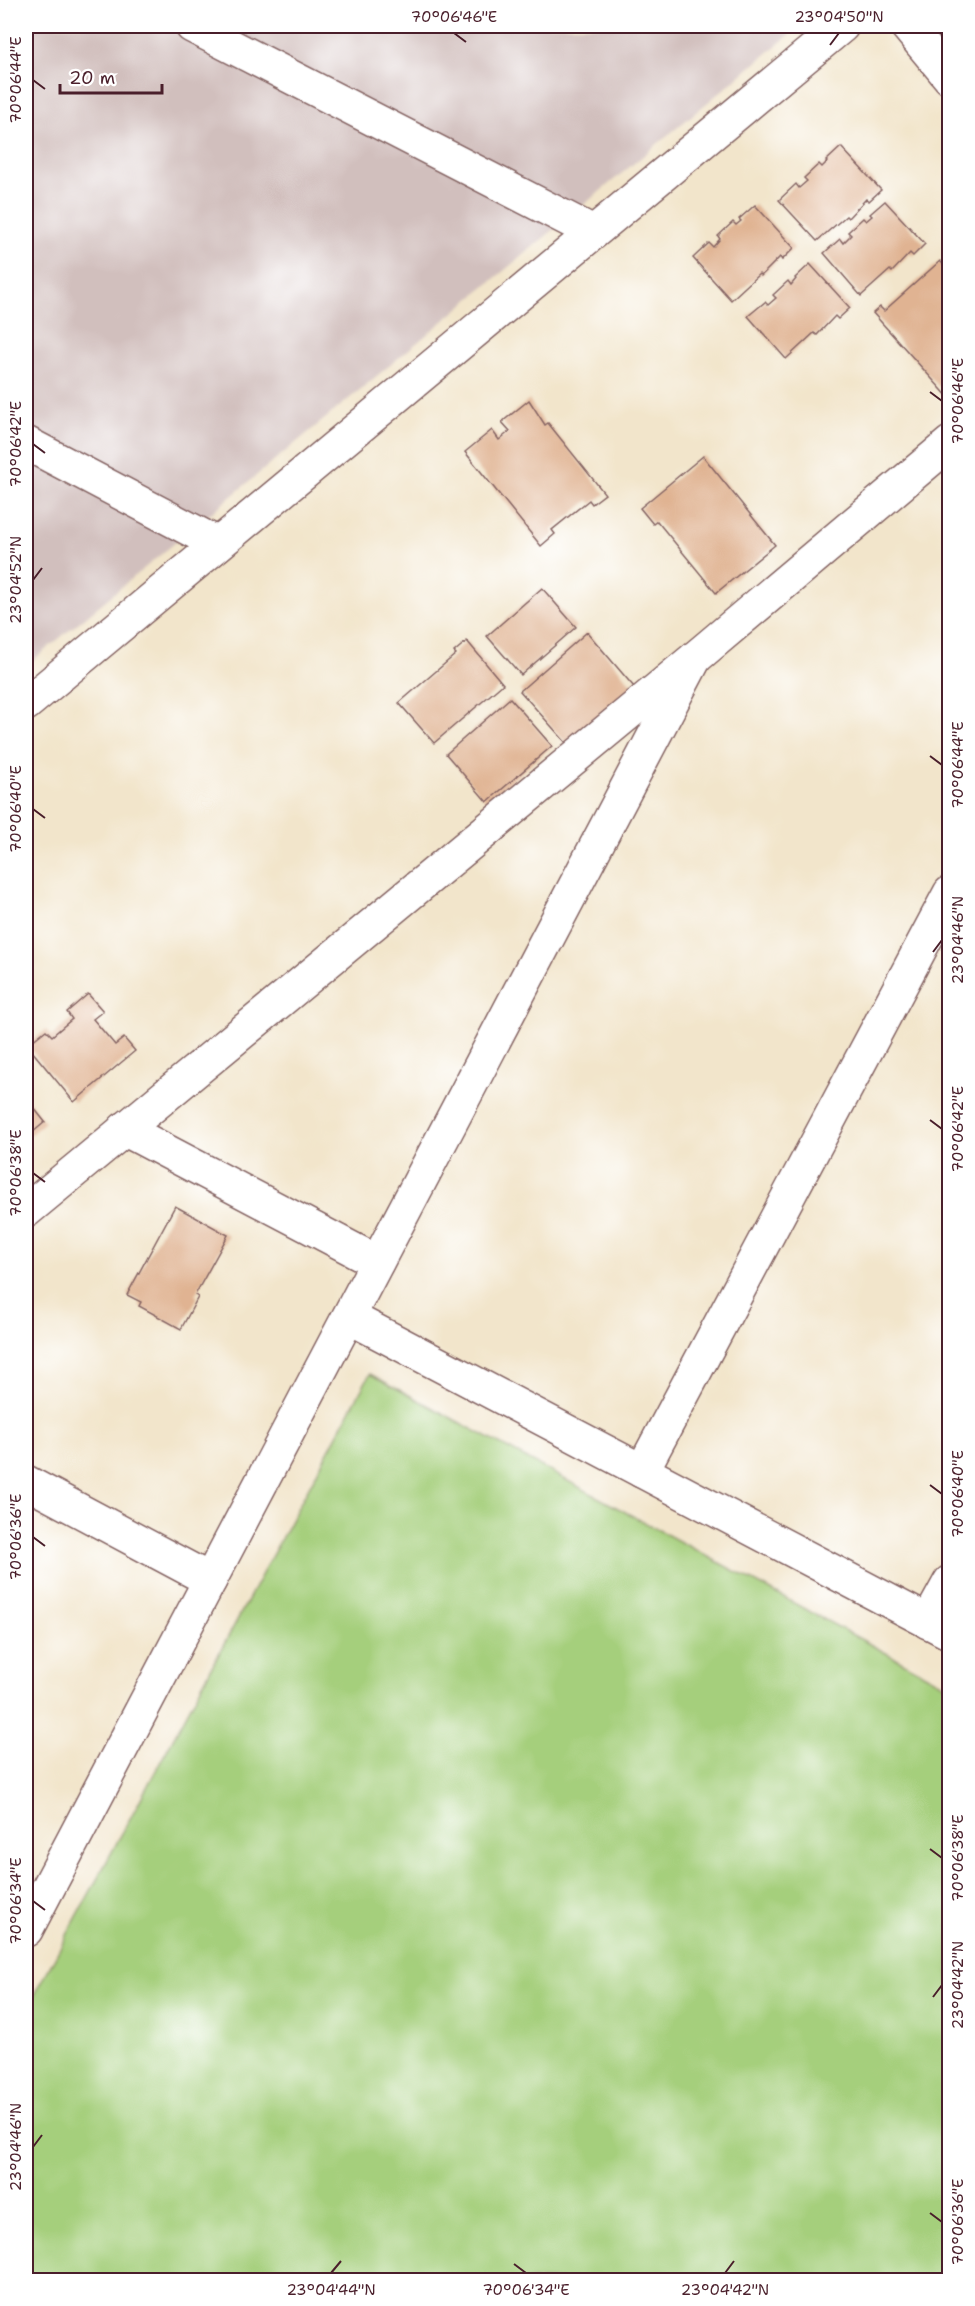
<svg xmlns="http://www.w3.org/2000/svg" width="975" height="2306" viewBox="0 0 975 2306" font-family="'Shantell Sans',sans-serif">
  <style>
    .industrial { fill: #d1bfbd }
    .green { fill: #a5cf7b; stroke: #787753; stroke-width: 1.5 }
    .building { fill: #e0b392 }
    .lines { fill: none; stroke-linecap: round; stroke-linejoin: round }
    .minor-casing { stroke: #856463; stroke-width: 36 }
    .minor { stroke: #fff; stroke-width: 33 }
    .ticks { fill: none; stroke: #4a1f2b; stroke-width: 2 }
    .neatline { fill: none; stroke: #4a1f2b; stroke-width: 2 }
    .ticks-label { font-size: 15px; text-anchor: middle; fill: #4a1f2b }
  </style>
  <rect width="100%" height="100%" fill="#fff"/>
  <filter id="ink" filterUnits="userSpaceOnUse"><feTurbulence type="fractalNoise" baseFrequency=".0167" numOctaves="2"/><feDisplacementMap in="SourceGraphic" scale="12" xChannelSelector="R" yChannelSelector="G"/><feConvolveMatrix kernelMatrix="1 2 1 2 8 2 1 2 1" color-interpolation-filters="sRGB"/></filter>
  <filter id="wash" filterUnits="userSpaceOnUse"><feTurbulence type="fractalNoise" baseFrequency=".008" numOctaves="4" result="noise"/><feDisplacementMap in="SourceGraphic" scale="24" xChannelSelector="R" yChannelSelector="G"/><feGaussianBlur stdDeviation="1.35" result="paint"/><feColorMatrix in="noise" values="0 0 0 0 0 0 0 0 0 0 0 0 0 0 0 0 0 1.4 0 .05"/><feComposite in="paint" operator="in"/></filter>
  <g filter="url(#wash)">
    <rect width="100%" height="100%" fill="#f2e5cb"/>
    <path class="industrial" d="M 26,26 L 800,26 L 26,666 Z"/>
    <path class="green" d="M 370,1374 L 949,1687 L 949,2280 L 26,2280 L 26,2011 Z"/>
    <g id="blocks">
      <g class="building">
        <path d="M 841,147 L 881,190 L 869,201 L 866,199 L 848,218 L 846,216 L 817,241 L 779,200 L 796,184 L 799,188 L 807,181 L 804,178 L 819,164 L 822,167 L 827,162 L 826,161 Z"/>
        <path d="M 885,201 L 925,244 L 913,256 L 910,253 L 892,272 L 890,270 L 861,296 L 824,253 L 840,239 L 843,243 L 851,235 L 848,232 L 863,218 L 866,221 L 872,216 L 870,214 Z"/>
        <path d="M 755,205 L 794,248 L 782,260 L 780,257 L 761,276 L 759,274 L 731,300 L 693,258 L 709,243 L 713,247 L 720,239 L 718,236 L 733,222 L 736,225 L 741,221 L 739,219 Z"/>
        <path d="M 940,261 L 950,271 L 950,399 L 873,313 L 880,307 L 884,311 Z"/>
        <path d="M 810,264 L 850,308 L 838,319 L 835,316 L 817,335 L 814,333 L 786,359 L 748,316 L 765,302 L 768,305 L 776,298 L 773,295 L 788,281 L 791,285 L 796,279 L 795,278 Z"/>
        <path d="M 529,400 L 545,425 L 548,423 L 605,494 L 592,504 L 589,500 L 552,530 L 555,534 L 541,546 L 465,452 L 492,430 L 499,440 L 510,431 L 502,422 Z"/>
        <path d="M 703,456 L 775,545 L 716,593 L 657,521 L 653,524 L 640,508 Z"/>
        <path d="M 542,588 L 576,627 L 521,675 L 487,636 Z"/>
        <path d="M 587,632 L 634,687 L 568,745 L 520,691 Z"/>
        <path d="M 467,641 L 503,684 L 434,743 L 399,703 L 456,654 L 454,652 Z"/>
        <path d="M 510,698 L 552,746 L 487,802 L 446,754 Z"/>
        <path d="M 88,994 L 103,1011 L 93,1019 L 115,1045 L 124,1038 L 135,1051 L 74,1102 L 27,1045 L 46,1030 L 52,1036 L 72,1019 L 67,1012 Z"/>
        <path d="M 26,1098 L 45,1122 L 26,1138 Z"/>
        <path d="M 175,1206 L 228,1235 L 195,1295 L 198,1297 L 181,1329 L 139,1306 L 141,1302 L 127,1295 Z"/>
      </g>
    </g>
  </g>
  <g filter="url(#ink)">
    <use href="#blocks" fill-opacity="0" stroke="#856463" stroke-width="1.5"/>
    <g class="lines">
      <g class="minor-casing">
        <g id="minor">
          <path d="M 192,26 L 593,232"/>
          <path d="M 907,26 L 950,78"/>
          <path d="M 26,443 L 218,544"/>
          <path d="M 26,704 L 842,26"/>
          <path d="M 124,1129 L 377,1262"/>
          <path d="M 26,1211 L 695,658 L 950,443"/>
          <path d="M 349,1317 L 950,1633"/>
          <path d="M 642,1471 L 950,893"/>
          <path d="M 26,1482 L 210,1580"/>
          <path d="M 928,1622 L 950,1582"/>
          <path d="M 26,1930 L 695,658"/>
        </g>
      </g>
      <use href="#minor" class="minor"/>
    </g>
  </g>
  <path class="ticks" d="M 454,33 L 466,42M 830,45 L 839,33M 33,80 L 45,89M 930,392 L 942,401M 33,444 L 45,453M 33,580 L 42,568M 930,756 L 942,765M 33,809 L 45,818M 933,952 L 942,940M 930,1120 L 942,1129M 33,1173 L 45,1182M 930,1485 L 942,1494M 33,1537 L 45,1546M 930,1849 L 942,1858M 33,1901 L 45,1910M 933,1997 L 942,1985M 33,2147 L 42,2135M 930,2213 L 942,2222M 514,2264 L 526,2273M 331,2273 L 341,2261M 725,2273 L 734,2261"/>
  <rect width="975" height="2306" fill="none" stroke="#fff" stroke-width="66"/>
  <path d="M60 84v9h102v-9" fill="none" stroke="#4a1f2b" stroke-width="3"/>
  <text x="69" y="84" font-size="18" fill="#4a1f2b" stroke="#ffffff" stroke-width="4.5" paint-order="stroke">20 m</text>
  <rect x="33" y="33" width="909" height="2240" class="neatline"/>
  <g class="ticks-label">
    <text x="454" y="22">70°06'46"E</text>
    <text x="839" y="22">23°04'50"N</text>
    <text transform="translate(16 80) rotate(-90)" y="5">70°06'44"E</text>
    <text transform="translate(958 401) rotate(-90)" y="5">70°06'46"E</text>
    <text transform="translate(16 444) rotate(-90)" y="5">70°06'42"E</text>
    <text transform="translate(16 580) rotate(-90)" y="5">23°04'52"N</text>
    <text transform="translate(958 765) rotate(-90)" y="5">70°06'44"E</text>
    <text transform="translate(16 809) rotate(-90)" y="5">70°06'40"E</text>
    <text transform="translate(958 940) rotate(-90)" y="5">23°04'46"N</text>
    <text transform="translate(958 1129) rotate(-90)" y="5">70°06'42"E</text>
    <text transform="translate(16 1173) rotate(-90)" y="5">70°06'38"E</text>
    <text transform="translate(958 1494) rotate(-90)" y="5">70°06'40"E</text>
    <text transform="translate(16 1537) rotate(-90)" y="5">70°06'36"E</text>
    <text transform="translate(958 1858) rotate(-90)" y="5">70°06'38"E</text>
    <text transform="translate(16 1901) rotate(-90)" y="5">70°06'34"E</text>
    <text transform="translate(958 1985) rotate(-90)" y="5">23°04'42"N</text>
    <text transform="translate(16 2147) rotate(-90)" y="5">23°04'46"N</text>
    <text transform="translate(958 2222) rotate(-90)" y="5">70°06'36"E</text>
    <text x="331" y="2295">23°04'44"N</text>
    <text x="526" y="2295">70°06'34"E</text>
    <text x="725" y="2295">23°04'42"N</text>
  </g>
</svg>
